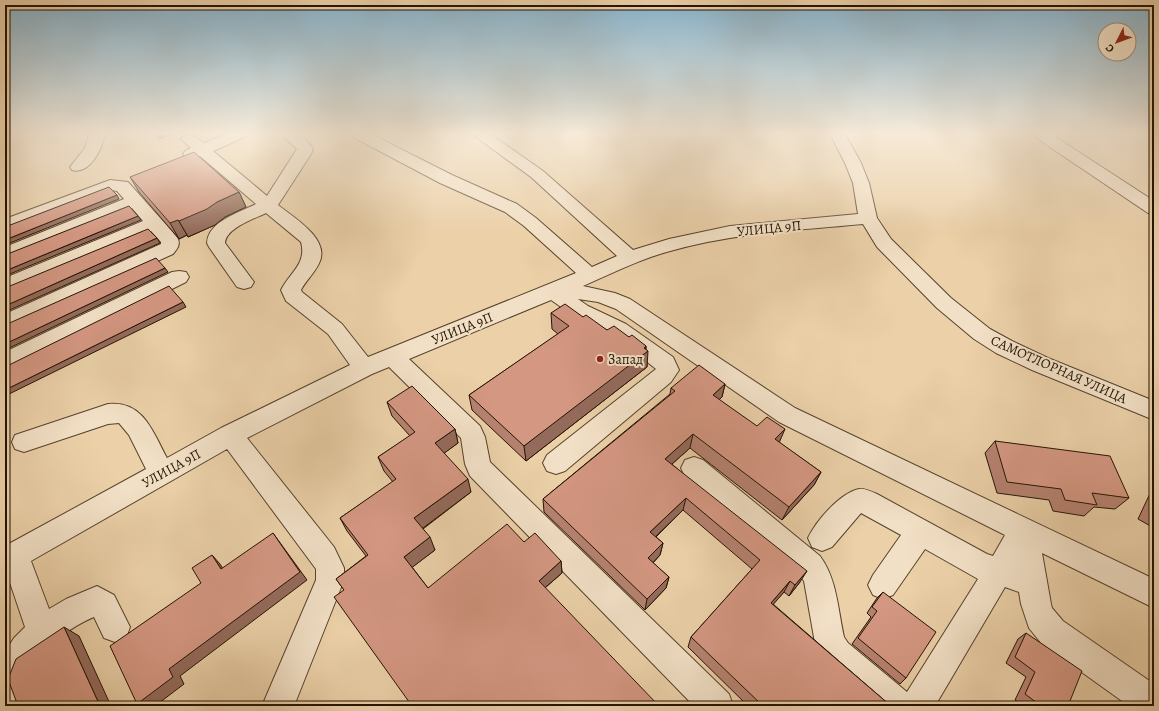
<svg xmlns="http://www.w3.org/2000/svg" width="1159" height="711" viewBox="0 0 1159 711" font-family="Alegreya,serif">
  <style>
    .lines { fill: none; stroke-linecap: round; stroke-linejoin: round }
    .minor-casing { stroke: #56422c; stroke-width: 2 }
    .minor { fill: #f2e0c6; fill-rule: evenodd }
    .wall { fill: #b68270; stroke: #241303 }
    .shaded-wall { fill: #946a5b; stroke: #241303 }
    .building { fill: #d49782; stroke: #241303 }
    .poi-dot { fill: #8f2418; stroke: #f2e0c6; stroke-width: 1.5 }
    .labels { text-anchor: middle; stroke-width: 4; stroke-linejoin: round; paint-order: stroke }
    .street-label { font-size: 14px; fill: #241303; stroke: #f2e0c6 }
    .poi-label { font-size: 14px; fill: #241303; stroke: #f2e0c6; text-anchor: start }
  </style>
  <rect width="100%" height="100%" fill="#ebd0a8"/>
  <filter id="stains"><feTurbulence type="fractalNoise" baseFrequency=".005" numOctaves="4"/><feColorMatrix values="0 0 0 0 .2 0 0 0 0 .09 0 0 0 0 .02 0 0 0 .5 -.17"/></filter>
  <radialGradient id="worn" r=".72"><stop offset=".6" stop-color="#630" stop-opacity="0"/><stop offset="1" stop-color="#630" stop-opacity=".3"/></radialGradient>
  <g class="lines">
    <g class="minor-casing">
      <g id="minor">
        <path d="M 89,134 L 105,134 C 102,149 90,175 72,170 L 70,167 L 85,148 Z"/>
        <path d="M 189,134 L 194,136 L 204,143 L 226,134 L 247,134 L 245,137 L 213,151 L 267,196 L 297,149 L 281,134 C 299,134 302,134 313,149 L 311,154 L 278,205 C 293,217 329,238 320,261 C 316,272 306,280 301,290 L 302,292 L 342,324 L 368,357 L 576,273 L 524,226 L 505,212 L 440,183 L 353,137 L 351,134 L 371,134 L 452,175 L 517,204 L 536,218 L 592,267 L 617,256 L 531,177 L 472,134 L 490,134 L 543,171 L 633,250 L 669,239 L 730,226 L 858,214 L 853,183 L 845,163 L 830,134 L 845,134 L 861,163 L 869,183 L 877,218 L 891,239 L 951,298 L 990,329 L 1012,341 L 1048,358 L 1154,401 L 1154,420 L 1032,370 L 996,353 L 974,339 L 937,308 L 877,247 L 863,224 C 800,230 735,233 674,250 C 642,258 613,273 583,286 L 615,293 L 630,299 L 795,408 L 1154,579 L 1154,608 L 1042,553 L 1051,604 L 1052,608 L 1063,621 L 1154,684 L 1154,706 L 1129,706 L 1041,643 L 1029,628 L 1021,604 L 1019,592 L 1005,587 L 935,706 L 874,706 L 826,665 L 819,654 L 815,643 L 804,581 L 800,576 L 685,476 L 681,468 L 685,460 L 694,457 L 703,460 L 820,556 C 837,579 838,610 844,637 L 848,643 L 907,692 L 978,579 L 925,549 L 893,595 L 883,599 L 873,595 L 868,585 L 873,575 L 901,535 L 861,513 L 832,547 L 822,551 L 812,547 L 808,538 C 816,521 840,493 859,489 C 865,488 872,492 877,494 L 987,554 L 993,556 L 1005,535 L 779,422 L 616,309 L 598,302 L 578,299 L 588,306 L 626,324 L 673,357 L 679,370 L 671,382 L 565,471 L 556,474 L 547,471 L 543,463 L 547,455 L 656,369 L 612,334 L 574,316 L 551,300 L 409,359 L 480,426 L 485,437 L 490,462 L 729,694 L 733,706 L 694,706 L 470,476 L 465,464 L 461,438 L 389,367 L 372,374 L 247,438 L 334,547 L 344,568 L 344,580 L 294,706 L 262,706 L 316,580 L 316,569 L 227,449 L 31,561 L 49,609 L 66,599 L 97,586 L 114,595 L 130,627 L 126,638 L 115,642 L 104,638 L 94,617 C 72,626 38,650 28,673 C 23,683 23,695 18,706 L 5,706 L 5,652 L 14,638 L 25,627 L 7,574 L 5,575 L 5,546 L 146,469 L 129,435 L 119,423 L 108,424 L 24,452 L 15,449 L 12,442 L 15,435 L 108,404 C 143,400 153,432 167,458 L 221,428 L 350,365 L 328,334 L 286,301 L 281,290 C 290,272 307,264 301,242 L 266,213 C 254,219 226,228 225,243 L 254,282 L 251,287 L 244,289 L 237,287 L 209,247 L 207,243 C 208,221 239,213 256,204 L 200,156 L 191,159 L 185,157 L 183,154 L 185,151 L 191,148 L 181,139 L 184,136 Z"/>
        <path d="M 1033,134 L 1051,134 L 1154,201 L 1154,214 L 1148,213 L 1035,137 Z"/>
        <path d="M 110,180 L 128,182 L 177,237 C 181,244 178,248 173,254 L 5,330 L 5,314 L 161,244 L 161,242 L 151,231 L 5,293 L 5,278 L 143,221 L 132,208 L 5,260 L 5,247 L 124,199 L 117,191 L 111,190 L 5,230 L 5,219 Z"/>
        <path d="M 179,271 L 186,272 L 189,277 L 186,282 L 13,368 L 5,370 L 5,352 L 172,272 Z"/>
      </g>
    </g>
    <use href="#minor" class="minor"/>
  </g>
  <g class="wall">
    <path d="M 154,134 L 171,134 L 159,139 Z"/>
    <path d="M 130,177 L 239,192 L 246,207 L 225,217 L 215,225 L 188,237 L 187,235 L 179,239 L 139,192 Z"/>
    <path d="M 551,313 L 583,317 L 607,330 L 629,337 L 646,346 L 647,367 L 526,461 L 472,410 L 469,395 L 558,334 L 552,329 Z"/>
    <path d="M 725,384 L 722,397 L 719,400 L 821,472 L 814,485 L 782,520 L 690,448 L 672,464 L 800,582 L 789,596 L 784,592 L 773,604 L 891,706 L 748,706 L 688,647 L 691,637 L 752,569 L 683,510 L 656,537 L 663,543 L 660,555 L 653,563 L 669,577 L 666,588 L 645,610 L 544,512 L 543,499 L 670,394 L 671,388 Z"/>
    <path d="M 387,402 L 455,429 L 458,443 L 444,453 L 471,492 L 423,529 L 435,550 L 412,567 L 428,588 L 524,542 L 561,561 L 562,573 L 545,588 L 344,590 L 336,579 L 366,556 L 347,531 L 340,518 L 393,482 L 384,471 L 378,457 L 410,436 L 392,416 Z"/>
    <path d="M 995,441 L 1129,498 L 1115,509 L 1094,507 L 1084,516 L 1053,511 L 1049,500 L 997,493 L 985,453 Z"/>
    <path d="M 1154,485 L 1154,528 L 1138,519 Z"/>
    <path d="M 883,592 L 906,678 L 900,684 L 852,644 L 871,617 L 867,613 L 877,598 Z"/>
    <path d="M 1026,633 L 1068,706 L 1024,706 L 1015,700 L 1026,677 L 1006,663 L 1018,639 Z"/>
  </g>
  <g class="shaded-wall">
    <path d="M 157,134 L 171,134 L 159,139 Z"/>
    <path d="M 239,192 L 246,207 L 225,217 L 215,225 L 188,237 L 179,221 L 217,202 Z"/>
    <path d="M 117,195 L 119,199 L 5,245 L 5,240 Z"/>
    <path d="M 138,216 L 141,220 L 5,276 L 5,271 Z"/>
    <path d="M 178,220 L 187,235 L 179,239 L 170,223 Z"/>
    <path d="M 157,238 L 160,243 L 5,312 L 5,306 Z"/>
    <path d="M 165,268 L 168,272 L 5,350 L 5,344 Z"/>
    <path d="M 183,302 L 186,307 L 5,396 L 5,390 Z"/>
    <path d="M 646,346 L 645,353 L 648,351 L 647,367 L 526,461 L 524,446 Z"/>
    <path d="M 725,384 L 722,397 L 709,409 L 713,395 Z"/>
    <path d="M 455,429 L 458,443 L 439,457 L 435,443 Z"/>
    <path d="M 785,429 L 779,443 L 775,439 Z"/>
    <path d="M 693,434 L 690,448 L 663,472 L 665,459 Z"/>
    <path d="M 821,472 L 814,485 L 782,520 L 789,507 Z"/>
    <path d="M 468,479 L 471,492 L 419,531 L 414,518 Z"/>
    <path d="M 686,498 L 683,510 L 648,544 L 650,532 Z"/>
    <path d="M 273,533 L 307,580 L 180,676 L 184,684 L 155,706 L 141,706 L 137,704 Z"/>
    <path d="M 430,537 L 435,550 L 410,569 L 404,557 Z"/>
    <path d="M 663,543 L 660,555 L 646,570 L 648,558 Z"/>
    <path d="M 212,555 L 220,564 L 229,578 L 221,569 Z"/>
    <path d="M 561,561 L 562,573 L 540,592 L 539,581 Z"/>
    <path d="M 807,571 L 800,582 L 789,596 L 795,585 Z"/>
    <path d="M 669,577 L 666,588 L 645,610 L 647,599 Z"/>
    <path d="M 790,581 L 784,592 L 765,614 L 771,603 Z"/>
    <path d="M 64,627 L 79,636 L 111,706 L 100,706 Z"/>
  </g>
  <g class="building">
    <path d="M 194,152 L 239,192 L 217,202 L 207,209 L 179,221 L 178,220 L 170,223 L 130,177 Z"/>
    <path d="M 109,187 L 117,195 L 5,240 L 5,227 Z"/>
    <path d="M 129,206 L 138,216 L 5,271 L 5,255 Z"/>
    <path d="M 148,229 L 157,238 L 5,306 L 5,288 Z"/>
    <path d="M 156,258 L 165,268 L 5,344 L 5,325 Z"/>
    <path d="M 169,286 L 183,302 L 5,390 L 5,366 L 9,365 Z"/>
    <path d="M 565,304 L 583,317 L 586,315 L 607,330 L 614,326 L 629,337 L 632,335 L 646,346 L 644,348 L 648,351 L 524,446 L 469,395 L 569,326 L 551,313 Z"/>
    <path d="M 699,365 L 725,384 L 713,395 L 757,426 L 767,417 L 785,429 L 775,439 L 821,472 L 789,507 L 693,434 L 665,459 L 807,571 L 795,585 L 790,581 L 771,603 L 891,706 L 763,706 L 691,637 L 760,560 L 686,498 L 650,532 L 663,543 L 648,558 L 669,577 L 647,599 L 543,499 L 675,391 L 671,388 Z"/>
    <path d="M 412,386 L 455,429 L 435,443 L 468,479 L 414,518 L 430,537 L 404,557 L 428,588 L 507,524 L 524,542 L 535,533 L 561,561 L 539,581 L 659,706 L 412,706 L 334,597 L 344,590 L 336,579 L 368,555 L 340,518 L 396,479 L 378,457 L 415,432 L 387,402 Z"/>
    <path d="M 995,441 L 1110,456 L 1129,498 L 1092,493 L 1097,505 L 1065,500 L 1061,489 L 1007,482 Z"/>
    <path d="M 273,533 L 300,572 L 169,669 L 173,677 L 137,704 L 110,646 L 201,583 L 192,568 L 212,555 L 221,569 Z"/>
    <path d="M 883,592 L 936,632 L 906,678 L 858,638 L 877,611 L 872,607 Z"/>
    <path d="M 64,627 L 100,706 L 18,706 L 8,679 L 16,659 Z"/>
    <path d="M 1026,633 L 1082,671 L 1068,706 L 1041,706 L 1025,694 L 1035,672 L 1015,657 Z"/>
  </g>
  <linearGradient id="sky" x2="0" y2="1"><stop stop-color="#88b5cf"/><stop offset="0.57" stop-color="#f6ead8"/><stop offset="1" stop-color="#f6ead8" stop-opacity="0"/></linearGradient>
  <rect width="1159" height="234" fill="url(#sky)"/>
  <circle class="poi-dot" cx="600" cy="359" r="4"/>
  <g class="labels">
    <g class="street-label">
      <text transform="translate(769 228) rotate(-6)" y="5">УЛИЦА 9П</text>
      <text transform="translate(462 328) rotate(-22)" y="5">УЛИЦА 9П</text>
      <text transform="translate(1059 369) rotate(24)" y="5">САМОТЛОРНАЯ УЛИЦА</text>
      <text transform="translate(171 468) rotate(-29)" y="5">УЛИЦА 9П</text>
    </g>
    <g class="poi-label">
      <text x="608" y="364">Запад</text>
    </g>
  </g>
  <rect width="1159" height="711" fill="none" stroke="#ebd0a8" stroke-width="20"/>
  <rect x="6" y="6" width="1147" height="699" fill="none" stroke="#241303" stroke-width="2"/>
  <rect x="10" y="10" width="1139" height="691" fill="none" stroke="#241303"/>
  <g transform="translate(1117 42) rotate(228)"><circle r="19" fill="#f2e0c6" stroke="#a08e78"/>
  <path d="M0-3L7 15L0 10L-7 15Z" fill="#8f2418"/>
  <text y="-6" font-size="11" font-weight="bold" text-anchor="middle" fill="#241303">С</text>
  </g>
  <rect width="100%" height="100%" filter="url(#stains)"/>
  <rect width="100%" height="100%" fill="url(#worn)"/>
</svg>
